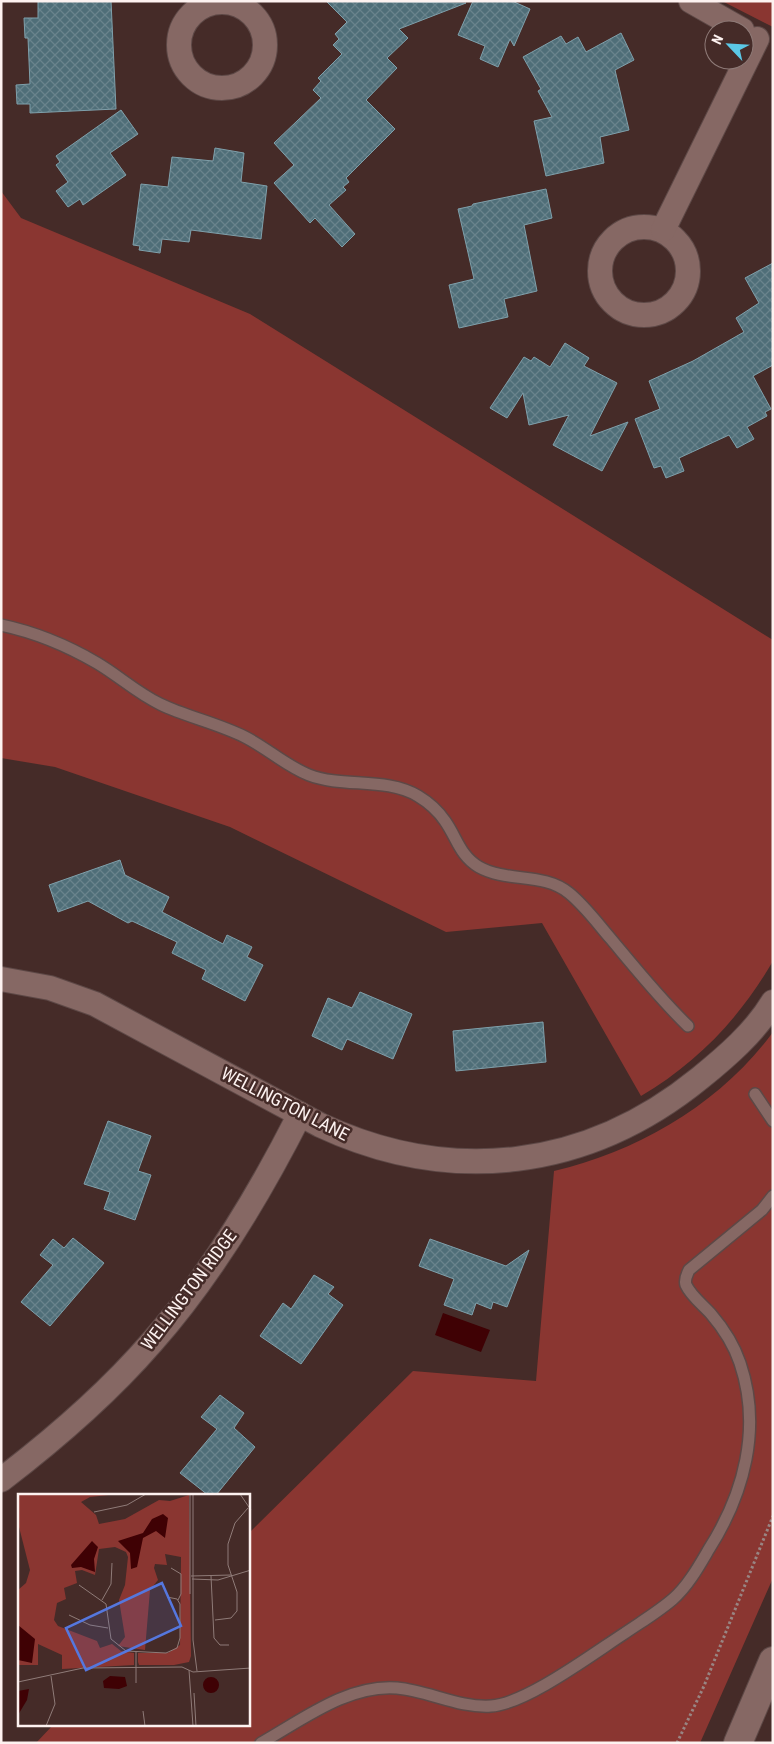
<svg xmlns="http://www.w3.org/2000/svg" width="774" height="1744" viewBox="0 0 774 1744" font-family="'Roboto Condensed',sans-serif">
  <style>
    .green { fill: #8a3631 }
    .water { fill: #3f0104 }
    .building { fill: url(#building-cross-hatch); stroke: #7fa0ab }
    .lines { fill: none; stroke-linecap: round; stroke-linejoin: round }
    .service-casing { stroke: #5d4846; stroke-width: 14 }
    .minor-casing { stroke: #5d4846; stroke-width: 26 }
    .secondary-casing { stroke: #5d4846; stroke-width: 30 }
    .path { stroke: #998583; stroke-width: 3; stroke-dasharray: 2.5 2.5; stroke-linecap: butt }
    .service { stroke: #866864; stroke-width: 11 }
    .minor { stroke: #866864; stroke-width: 24 }
    .secondary { stroke: #866864; stroke-width: 28 }
    .labels { text-anchor: middle; stroke-width: 5; stroke-linejoin: round; paint-order: stroke }
    .street-label { font-size: 18px; fill: #fdf2f0; stroke: #452b28 }
    .inset-road { fill: none; stroke: #8f7b78; stroke-width: 1 }
    .view { fill: #5577de; fill-opacity: 0.15; stroke: #5577de; stroke-width: 2.5 }
    .inset-edge { fill: none; stroke: #fdf2f0; stroke-width: 2.5 }
  </style>
  <defs>
    <pattern id="building-cross-hatch" width="8" height="8" patternUnits="userSpaceOnUse" patternTransform="scale(1.25)"><rect width="8" height="8" fill="#4f6e78"/><path d="M0 0l8 8M0 8l8-8" fill="none" stroke="#69838c"/></pattern>
  </defs>
  <rect width="100%" height="100%" fill="#452b28"/>
  <g class="green">
    <path d="M 722,1 L 773,1 L 773,27 Z"/>
    <path d="M 1,191 L 21,218 L 250,314 L 773,640 L 773,961 C 740,1018 697,1063 641,1096 L 542,923 L 446,932 L 230,827 L 55,767 L 1,758 Z"/>
    <path d="M 773,1032 L 773,1578 L 700,1743 L 36,1743 L 53,1725 L 249,1725 L 249,1533 L 413,1371 L 536,1381 L 554,1171 C 639,1151 721,1103 773,1032 Z"/>
  </g>
  <path class="water" d="M 443,1313 L 490,1330 L 481,1352 L 435,1335 Z"/>
  <g class="building">
    <path d="M 38,1 L 111,1 L 116,109 L 30,113 L 30,104 L 17,104 L 16,85 L 30,84 L 28,38 L 25,38 L 24,18 L 38,18 Z"/>
    <path d="M 326,1 L 466,3 L 399,29 L 408,38 L 387,58 L 397,68 L 366,100 L 395,129 L 346,178 L 349,182 L 343,187 L 346,190 L 329,205 L 355,234 L 342,247 L 315,218 L 310,223 L 274,183 L 294,165 L 274,143 L 321,98 L 313,90 L 321,81 L 318,78 L 342,54 L 333,45 L 339,39 L 335,34 L 347,22 Z"/>
    <path d="M 473,1 L 512,1 L 530,9 L 514,46 L 510,39 L 498,67 L 480,59 L 485,46 L 458,35 Z"/>
    <path d="M 621,33 L 634,60 L 615,70 L 629,130 L 600,137 L 604,163 L 546,176 L 534,121 L 552,117 L 538,91 L 541,89 L 523,57 L 561,36 L 566,44 L 578,37 L 586,52 Z"/>
    <path d="M 121,110 L 138,134 L 110,153 L 126,175 L 83,205 L 80,199 L 68,207 L 56,191 L 68,182 L 56,165 L 60,162 L 56,156 Z"/>
    <path d="M 215,148 L 244,153 L 241,182 L 267,186 L 261,239 L 191,230 L 189,242 L 162,239 L 160,253 L 139,250 L 140,246 L 133,245 L 141,184 L 168,187 L 172,157 L 213,161 Z"/>
    <path d="M 546,189 L 552,218 L 524,225 L 537,291 L 504,299 L 508,317 L 459,328 L 449,285 L 474,279 L 458,209 L 472,206 L 473,204 Z"/>
    <path d="M 773,263 L 773,365 L 753,376 L 771,409 L 765,412 L 767,416 L 747,427 L 754,439 L 737,448 L 729,435 L 679,458 L 684,471 L 666,478 L 661,466 L 654,468 L 635,419 L 660,409 L 649,381 L 693,361 L 744,332 L 736,318 L 759,303 L 745,278 Z"/>
    <path d="M 565,343 L 589,358 L 584,366 L 617,383 L 590,436 L 628,422 L 602,471 L 553,445 L 569,415 L 529,425 L 523,393 L 507,418 L 490,408 L 524,357 L 531,361 L 534,357 L 550,367 Z"/>
    <path d="M 120,860 L 125,875 L 169,897 L 162,912 L 223,944 L 227,935 L 252,947 L 247,957 L 263,965 L 245,1001 L 202,979 L 206,970 L 172,953 L 177,942 L 132,921 L 128,923 L 88,901 L 58,912 L 49,885 Z"/>
    <path d="M 360,992 L 412,1014 L 393,1059 L 347,1039 L 342,1050 L 312,1036 L 328,998 L 352,1008 Z"/>
    <path d="M 543,1022 L 546,1062 L 456,1071 L 453,1031 Z"/>
    <path d="M 108,1121 L 151,1136 L 138,1171 L 151,1175 L 135,1220 L 104,1209 L 110,1192 L 84,1184 Z"/>
    <path d="M 73,1238 L 104,1263 L 50,1326 L 21,1302 L 53,1265 L 40,1255 L 53,1239 L 64,1248 Z"/>
    <path d="M 430,1239 L 506,1266 L 529,1250 L 507,1307 L 493,1302 L 491,1309 L 476,1303 L 472,1315 L 444,1305 L 454,1279 L 419,1266 Z"/>
    <path d="M 314,1275 L 334,1287 L 328,1294 L 343,1305 L 301,1364 L 260,1336 L 283,1303 L 291,1309 Z"/>
    <path d="M 220,1395 L 244,1413 L 234,1428 L 255,1447 L 216,1495 L 208,1495 L 180,1473 L 217,1429 L 201,1417 Z"/>
  </g>
  <g class="lines">
    <g class="service-casing">
      <g id="service">
        <path d="M 1,625 C 34,632 68,646 97,663 C 119,676 137,693 160,704 C 187,717 217,723 245,737 C 267,748 286,766 309,775 C 343,788 386,777 418,796 C 428,802 439,812 445,821 C 457,838 460,856 479,867 C 508,883 543,872 569,893 C 585,906 598,924 611,939 C 636,969 660,999 688,1026"/>
        <path d="M 755,1094 L 773,1121"/>
        <path d="M 261,1743 C 302,1720 348,1684 397,1688 C 429,1691 459,1708 491,1706 C 526,1704 594,1653 625,1633 C 641,1622 658,1612 673,1599 C 688,1586 699,1566 709,1549 C 744,1494 762,1428 740,1363 C 734,1345 723,1328 711,1314 C 703,1305 691,1296 686,1285 C 684,1279 687,1275 689,1270 L 762,1210 L 773,1196"/>
      </g>
    </g>
    <g class="minor-casing">
      <g id="minor">
        <path d="M 691,1 L 742,30"/>
        <circle cx="222" cy="45" r="43"/>
        <circle cx="644" cy="271" r="44"/>
        <path d="M 663,230 L 757,39"/>
        <path d="M 1,979 L 50,988 L 95,1004 L 320,1125 C 451,1186 587,1170 700,1078 C 726,1057 755,1032 773,1002"/>
        <path d="M 1,1480 C 56,1438 107,1394 152,1342 C 212,1274 259,1195 300,1114"/>
      </g>
    </g>
    <g class="secondary-casing">
      <path id="secondary" d="M 738,1743 L 773,1661"/>
    </g>
    <path class="path" d="M 677,1743 L 704,1686 L 773,1516"/>
    <use href="#service" class="service"/>
    <use href="#minor" class="minor"/>
    <use href="#secondary" class="secondary"/>
  </g>
  <g class="labels">
    <g class="street-label">
      <text transform="translate(285 1104) rotate(27)" y="6">WELLINGTON LANE</text>
      <text transform="translate(189 1290) rotate(-53)" y="6">WELLINGTON RIDGE</text>
    </g>
  </g>
  <g transform="translate(18 1494)">
    <rect width="232" height="232" fill="#452b28"/>
    <path d="M 0,0 L 100,0 L 72,3 L 63,8 L 78,21 L 81,30 L 107,25 L 141,6 L 152,7 L 171,1 L 173,162 L 171,168 L 156,171 L 121,171 L 120,168 L 120,159 L 150,159 L 162,151 L 163,63 L 147,60 L 149,71 L 137,70 L 136,74 L 140,86 L 132,96 L 127,156 L 100,152 L 107,143 L 101,106 L 107,91 L 110,63 L 108,58 L 97,53 L 81,55 L 77,81 L 64,76 L 57,77 L 59,89 L 46,94 L 48,105 L 39,109 L 36,126 L 40,132 L 79,147 L 82,154 L 94,150 L 103,157 L 116,159 L 116,171 L 44,175 L 44,161 L 20,150 L 20,171 L 1,171 L 0,96 L 8,89 L 12,76 L 0,29 Z" fill="#8a3631"/>
    <path d="M 145,20 L 150,24 L 147,44 L 138,37 L 125,44 L 119,73 L 113,75 L 112,59 L 100,47 L 125,39 L 134,25 ZM 74,47 L 80,53 L 76,65 L 77,78 L 63,73 L 54,74 L 53,71 ZM 0,131 L 17,145 L 14,169 L 0,166 ZM 92,182 L 107,183 L 109,192 L 101,195 L 86,194 L 85,187 ZM185 191a8 8 0 1 1 16 0a8 8 0 1 1-16 0ZM 11,195 L 9,206 L 0,221 L 0,197 Z" fill="#3f0104"/>
    <path class="inset-road" d="M 172,0 L 172,100M 175,0 L 175,146 L 179,177M 222,0 L 233,16M 76,18 L 109,11 L 128,0M 153,74 L 163,80 L 163,100 L 160,106M 173,82 L 213,81M 193,82 L 196,144 L 202,151 L 211,151M 174,85 L 200,86 L 233,76M 61,91 L 88,110 L 93,145 L 108,157 L 148,159 L 159,154 L 162,144 L 162,110 L 159,105 L 149,103M 84,106 L 93,90 L 94,69M 51,121 L 72,131 L 90,134M 197,126 L 213,124 L 219,117 L 219,98 L 210,71 L 210,50 L 217,29 L 230,14M 171,176 L 175,232M 0,188 L 65,174 L 164,173 L 175,178 L 233,174M 118,189 L 118,158M 176,199 L 178,232M 125,217 L 127,232M 28,232 L 37,210 L 33,182"/>
    <path class="view" d="M 144,89 L 163,132 L 68,176 L 48,134 Z"/>
    <rect width="232" height="232" class="inset-edge"/>
  </g>
  <rect width="774" height="1744" fill="none" stroke="#fdf2f0" stroke-width="5"/>
  <g transform="translate(729 45) rotate(295)"><circle r="24" fill="#452b28" stroke="#8f7b78"/>
  <path d="M0-4L9 19L0 12L-9 19Z" fill="#5bc8e6"/>
  <text y="-8" font-size="14" font-weight="bold" text-anchor="middle" fill="#fdf2f0">N</text>
  </g>
</svg>
